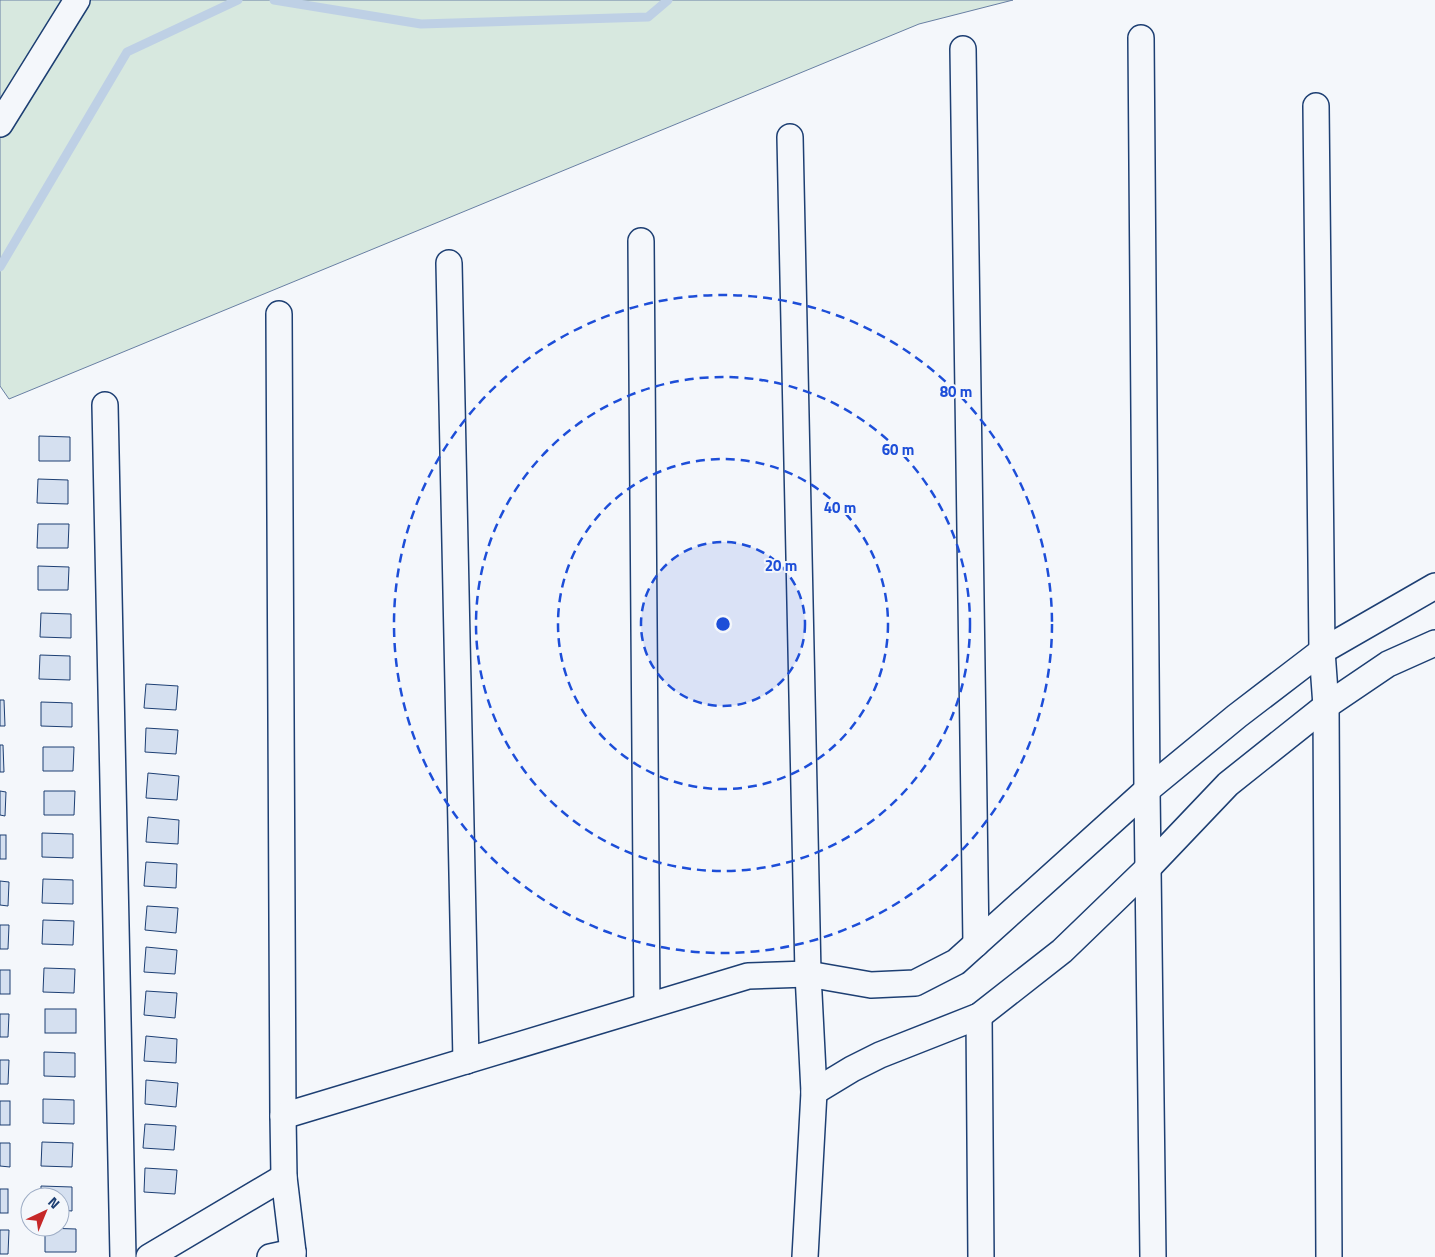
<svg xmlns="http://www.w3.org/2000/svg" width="1435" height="1257" viewBox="0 0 1435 1257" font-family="'Titillium Web',sans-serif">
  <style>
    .green { fill: #d7e8df; stroke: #687fa3 }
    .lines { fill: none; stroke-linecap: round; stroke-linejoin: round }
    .stream { stroke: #bed0e5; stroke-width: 9 }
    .building { fill: #d5e0f0; stroke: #1d3f73 }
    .minor-casing { stroke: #1d3f73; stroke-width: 28 }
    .minor { stroke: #f4f7fb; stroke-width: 25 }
    .ring { fill: none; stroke: #1d4ed8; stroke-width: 2.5; stroke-dasharray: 9 6 }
    .centre { fill: #1d4ed8; stroke: #f4f7fb; stroke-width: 2.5 }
    .ring-label { font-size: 15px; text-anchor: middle; font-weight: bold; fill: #1d4ed8; stroke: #f4f7fb; stroke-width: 4; stroke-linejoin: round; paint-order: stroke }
  </style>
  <rect width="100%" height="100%" fill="#f4f7fb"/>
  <path class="green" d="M 0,0 L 1013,0 L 919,24 L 9,399 L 0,386 Z"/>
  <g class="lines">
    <g class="stream">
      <path d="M 274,0 L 421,24 L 648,17 L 668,0"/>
      <path d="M 0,267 L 127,52 L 238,0"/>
    </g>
  </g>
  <g class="building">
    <path d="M 39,436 L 70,437 L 70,461 L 39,461 Z"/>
    <path d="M 38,479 L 68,480 L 68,504 L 37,503 Z"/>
    <path d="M 38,524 L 69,524 L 68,548 L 37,548 Z"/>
    <path d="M 38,566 L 69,567 L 68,590 L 38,590 Z"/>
    <path d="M 41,613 L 71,614 L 71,638 L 40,637 Z"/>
    <path d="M 40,655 L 70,656 L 70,680 L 39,679 Z"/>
    <path d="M 146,684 L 178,686 L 176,710 L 144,708 Z"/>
    <path d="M 0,700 L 4,700 L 5,726 L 0,726 Z"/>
    <path d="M 41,702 L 72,703 L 72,727 L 41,726 Z"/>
    <path d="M 146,728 L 178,730 L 176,754 L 145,752 Z"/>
    <path d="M 0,745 L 3,745 L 4,772 L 0,772 Z"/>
    <path d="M 43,747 L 74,747 L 73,771 L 43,771 Z"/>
    <path d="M 148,773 L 179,776 L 177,800 L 146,798 Z"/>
    <path d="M 0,791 L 6,792 L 5,816 L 0,815 Z"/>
    <path d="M 44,791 L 75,791 L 74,815 L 44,815 Z"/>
    <path d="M 148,817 L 179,820 L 178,844 L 146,842 Z"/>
    <path d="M 42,833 L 73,834 L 73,858 L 42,857 Z"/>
    <rect x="0" y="835" width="6" height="24"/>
    <path d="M 146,862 L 177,864 L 176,888 L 144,886 Z"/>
    <path d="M 43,879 L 73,880 L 73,904 L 42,903 Z"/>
    <path d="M 0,881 L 9,882 L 8,906 L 0,905 Z"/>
    <path d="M 147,906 L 178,908 L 176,933 L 145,930 Z"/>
    <path d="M 43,920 L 74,921 L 73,945 L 42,944 Z"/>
    <path d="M 0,925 L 9,925 L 8,949 L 0,949 Z"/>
    <path d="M 146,947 L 177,950 L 175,974 L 144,972 Z"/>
    <path d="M 44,968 L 75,969 L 74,993 L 43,992 Z"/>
    <rect x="0" y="970" width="10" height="24"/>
    <path d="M 146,991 L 177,993 L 175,1018 L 144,1015 Z"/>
    <rect x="45" y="1009" width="31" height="24"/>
    <path d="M 0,1014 L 9,1014 L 8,1037 L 0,1037 Z"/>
    <path d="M 146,1036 L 177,1039 L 176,1063 L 144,1061 Z"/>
    <path d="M 44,1052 L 75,1053 L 75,1077 L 44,1076 Z"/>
    <path d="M 0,1060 L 9,1060 L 8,1084 L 0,1084 Z"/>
    <path d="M 146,1080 L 178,1083 L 176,1107 L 145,1104 Z"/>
    <path d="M 43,1099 L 74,1100 L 74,1124 L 43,1123 Z"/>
    <rect x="0" y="1101" width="10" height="24"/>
    <path d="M 145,1124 L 176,1126 L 174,1150 L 143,1148 Z"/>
    <path d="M 42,1142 L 73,1143 L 72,1167 L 41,1166 Z"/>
    <path d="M 0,1143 L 10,1143 L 10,1167 L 0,1166 Z"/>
    <path d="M 145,1168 L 177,1170 L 175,1194 L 144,1192 Z"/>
    <path d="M 41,1186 L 72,1187 L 72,1211 L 60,1210 L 60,1197 L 41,1197 Z"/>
    <rect x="0" y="1189" width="8" height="24"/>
    <path d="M 45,1228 L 76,1229 L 76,1252 L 45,1252 Z"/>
    <path d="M 0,1230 L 9,1230 L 8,1254 L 0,1254 Z"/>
  </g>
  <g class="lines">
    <g class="minor-casing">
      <g id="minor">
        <path d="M 1141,38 L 1147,790 L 1153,1257"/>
        <path d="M 963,49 L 976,944"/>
        <path d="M 1316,106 L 1322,651 L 1326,706 L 1329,1257"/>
        <path d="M 0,124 L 77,0"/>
        <path d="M 790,137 L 808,974 L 814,1092 L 805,1257"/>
        <path d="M 641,241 L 647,1006"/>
        <path d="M 449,263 L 466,1061"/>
        <path d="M 279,314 L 283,1116 L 284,1177 L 293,1252"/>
        <path d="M 105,405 L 123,1257"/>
        <path d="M 979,1016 L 981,1257"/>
        <path d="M 814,1092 L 852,1069 L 880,1055 L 979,1016 L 1062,951 L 1148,868 L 1228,784 L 1326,706 L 1388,664 L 1435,643"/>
        <path d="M 283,1116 L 748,976 L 808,974 L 871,985 L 915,983 L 956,962 L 1147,790 L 1237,716 L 1322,651 L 1435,586"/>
        <path d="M 149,1257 L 284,1177"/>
        <path d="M 270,1257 L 293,1252 L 293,1257"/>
      </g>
    </g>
    <use href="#minor" class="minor"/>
  </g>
  <circle cx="723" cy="624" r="82" fill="#1d4ed8" fill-opacity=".12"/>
  <g class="ring">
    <circle cx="723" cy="624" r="82"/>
    <circle cx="723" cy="624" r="165"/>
    <circle cx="723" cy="624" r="247"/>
    <circle cx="723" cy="624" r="329"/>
  </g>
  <circle cx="723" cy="624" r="8" class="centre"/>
  <g class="ring-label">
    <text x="956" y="397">80 m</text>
    <text x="898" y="455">60 m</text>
    <text x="840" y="513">40 m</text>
    <text x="781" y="571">20 m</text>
  </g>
  <g transform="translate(45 1212) rotate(44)"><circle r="24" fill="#f4f7fb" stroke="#9eadc5"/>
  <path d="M0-4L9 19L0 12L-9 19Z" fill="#c62828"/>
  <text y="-8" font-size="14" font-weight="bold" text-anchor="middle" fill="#1d3f73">N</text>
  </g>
</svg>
